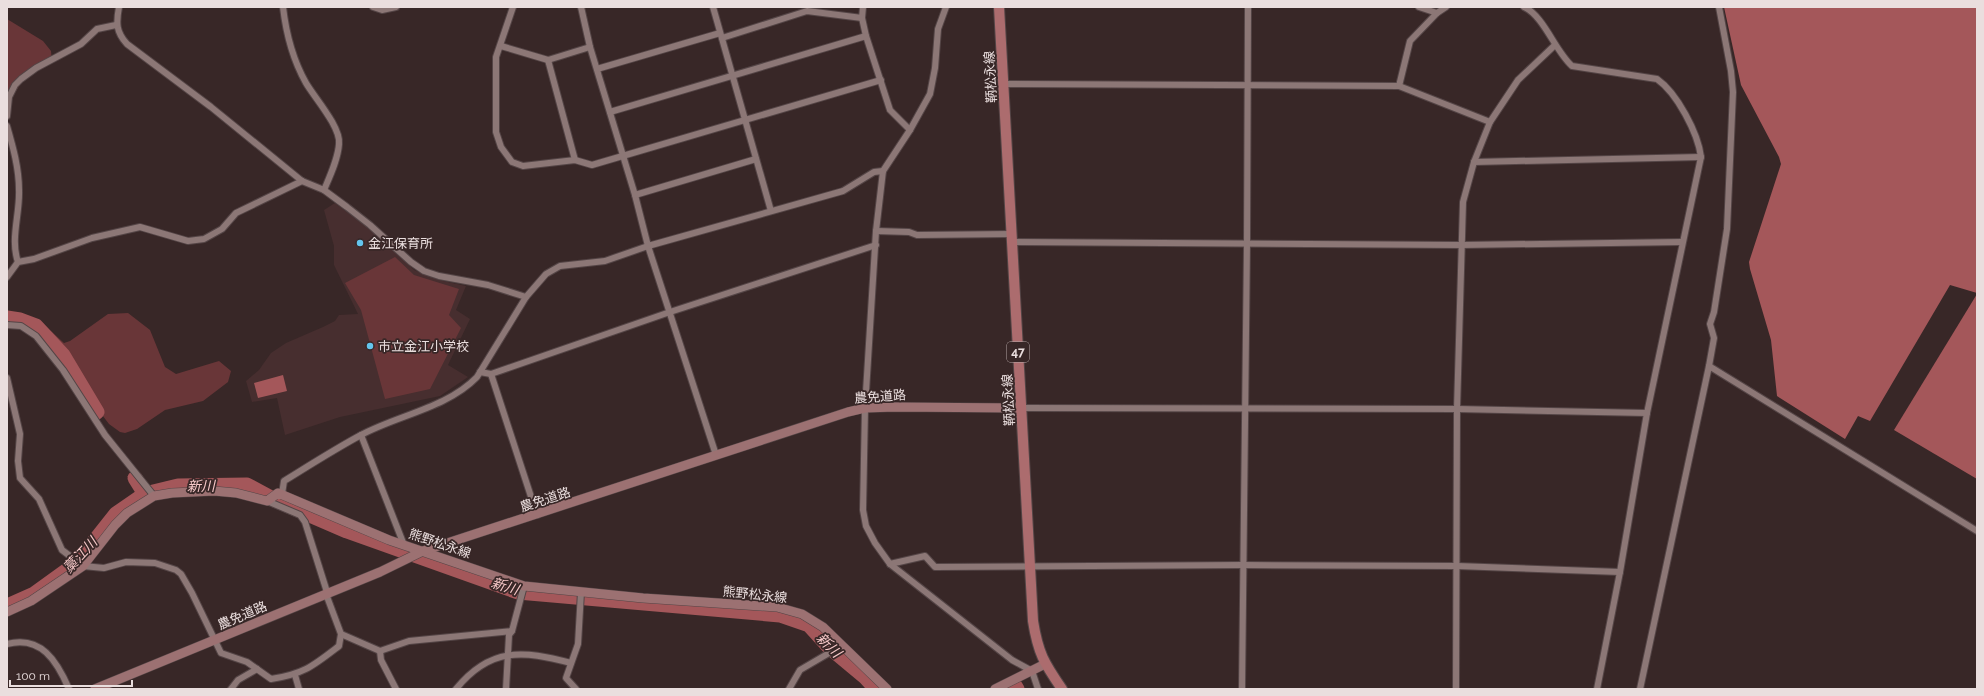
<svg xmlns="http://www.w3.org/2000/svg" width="1984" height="696" viewBox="0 0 1984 696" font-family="Raleway,'Noto Sans JP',sans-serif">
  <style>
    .built { fill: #472e2f }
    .green { fill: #693638 }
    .water { fill: #a4575a }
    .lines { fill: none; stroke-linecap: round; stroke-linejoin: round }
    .river { stroke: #a4575a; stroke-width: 15 }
    .street-casing { stroke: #544546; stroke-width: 8 }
    .secondary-casing { stroke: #544546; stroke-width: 10 }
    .primary-casing { stroke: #544546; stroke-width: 12 }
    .street { stroke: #8c7776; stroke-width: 6 }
    .secondary { stroke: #9c7172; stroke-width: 9 }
    .primary { stroke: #ac6c6e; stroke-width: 10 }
    .poi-dot { fill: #64c5ee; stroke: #382727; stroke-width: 1.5 }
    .labels { text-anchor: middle; stroke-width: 3.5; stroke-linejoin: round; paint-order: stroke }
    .shield { fill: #382727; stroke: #b5a7a7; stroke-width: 1 }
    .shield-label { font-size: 12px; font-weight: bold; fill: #eadede }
    .street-label { font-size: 13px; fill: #eadede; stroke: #382727 }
    .poi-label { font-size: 13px; fill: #eadede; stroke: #382727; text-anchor: start }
    .water-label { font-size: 14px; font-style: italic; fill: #f7c9c9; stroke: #382727 }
  </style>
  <rect width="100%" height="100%" fill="#382727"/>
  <path class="built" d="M 335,203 L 384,240 L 414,270 L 439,280 L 466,286 L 456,310 L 470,319 L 448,365 L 468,377 L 440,396 L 340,417 L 285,435 L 277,398 L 252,402 L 246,381 L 259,370 L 271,353 L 286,343 L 323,327 L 335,321 L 339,315 L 358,314 L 334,265 L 334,246 L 324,210 Z"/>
  <g class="green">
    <path d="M 7,19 L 43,41 L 51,51 L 52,62 L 24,79 L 7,104 Z"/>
    <path d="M 395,257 L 414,275 L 459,289 L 449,315 L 461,328 L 430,389 L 385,399 L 361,310 L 345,283 Z"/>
    <path d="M 128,313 L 150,330 L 165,367 L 176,374 L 219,361 L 231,371 L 228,382 L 203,401 L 165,410 L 137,429 L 125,433 L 120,432 L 109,424 L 34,326 L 39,320 L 64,343 L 70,341 L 108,314 Z"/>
  </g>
  <g class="water">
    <path d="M 1724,7 L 1977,7 L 1977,293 L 1950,285 L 1870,421 L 1858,416 L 1845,439 L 1777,396 L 1771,340 L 1750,269 L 1749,262 L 1781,164 L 1779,157 L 1741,85 Z"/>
    <path d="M 1977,294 L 1977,479 L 1894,430 Z"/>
    <path d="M 283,375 L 287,391 L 258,398 L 254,383 Z"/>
  </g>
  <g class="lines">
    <g class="river">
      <path d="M 7,318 L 20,320 L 36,326 L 63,355 L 97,412"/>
      <path d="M 135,478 L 145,494"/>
      <path d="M 7,606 L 34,594 L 70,568 L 93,543 L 116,514 L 145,494 L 178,486 L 247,485 L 275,500 L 347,531 L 518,592 L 780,615 L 809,625 L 829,647 L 865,677 L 876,689"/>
      <path d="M 1005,689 L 1014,684 L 1017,689"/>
    </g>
    <g class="street-casing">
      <g id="street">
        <path d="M 119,7 C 116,23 116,32 127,44 L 211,107 L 302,181 L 324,190 L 347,207 L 370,225 L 411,262 L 424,271 L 439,276 L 488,285 L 526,297"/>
        <path d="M 283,7 C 286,33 293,60 306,83 C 314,97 341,127 339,144 C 338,159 330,176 324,190"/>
        <path d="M 373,7 L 382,10 L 396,7"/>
        <path d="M 513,7 L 496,57 L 496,132 L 501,147 L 512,162 L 523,166 L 575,160 L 592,165 L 881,80"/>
        <path d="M 581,7 L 590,47 L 635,195 L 648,246 L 716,455"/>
        <path d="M 713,7 L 771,211"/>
        <path d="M 863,7 L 862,18 L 866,36 L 890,110 L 910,130"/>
        <path d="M 946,7 L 938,29 L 935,68 L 930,94 L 910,130 L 883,171 L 876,231 L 865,408 L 863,510 L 866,526 L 875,543 L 890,564 L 1012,660 L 1032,671 L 1038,689"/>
        <path d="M 1419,7 L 1437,13"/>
        <path d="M 1524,7 C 1544,16 1555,51 1572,66 L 1657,79 C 1677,93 1698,133 1701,157 L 1647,413 L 1620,572 L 1597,689"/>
        <path d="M 722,38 L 807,11 L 862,18"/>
        <path d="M 501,46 L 548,60 L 590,47"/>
        <path d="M 548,60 L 575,160"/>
        <path d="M 597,69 L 720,33"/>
        <path d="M 1003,84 L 1399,86 L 1490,122"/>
        <path d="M 1399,86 L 1410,41 L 1437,13 L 1446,7"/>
        <path d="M 610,112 L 866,36"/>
        <path d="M 7,116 L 9,97 L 15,85 L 21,79 L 36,68 L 81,44 L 97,29 L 116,25"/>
        <path d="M 7,126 C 13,147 19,168 19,190 C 20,214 10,239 18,262"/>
        <path d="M 1474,162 L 1701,157"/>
        <path d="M 635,195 L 756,159"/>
        <path d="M 876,231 L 909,232 L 917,235 L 1012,234"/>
        <path d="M 1012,242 L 1461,245 L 1682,242"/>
        <path d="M 7,277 L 18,262 L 34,259 L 92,238 L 140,227 L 188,241 L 204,239 L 222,229 L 236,213 L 302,181"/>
        <path d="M 7,325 L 21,326 L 36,336 L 63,370 L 105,435 L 154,496"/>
        <path d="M 1709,366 L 1977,531"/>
        <path d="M 480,372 L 491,374 L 670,312 L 876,245"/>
        <path d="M 491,374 L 537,515"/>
        <path d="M 7,378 L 20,434 L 18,461 L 20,478 L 39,499 L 62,550 L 83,566 L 104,568 L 126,562 L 155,563 L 176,570 L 181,574 L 192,593 L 221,653 L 247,662 L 271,679 C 304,674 313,666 339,646 L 341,634"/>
        <path d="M 1021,408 L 1457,409 L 1647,413"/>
        <path d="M 361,435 L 404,545"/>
        <path d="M 282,494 L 284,481 C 310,465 335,449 361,435 C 398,415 447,408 477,377 L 526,297 L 546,274 L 560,266 L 605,261 L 648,246 L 843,191 L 874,172 L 883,171"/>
        <path d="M 267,501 L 300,515 L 305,522 L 327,592"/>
        <path d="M 890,564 L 925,556 L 935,567 L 1243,565 L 1457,566 L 1620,572"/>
        <path d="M 326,594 L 341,634 L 380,651 L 409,641 L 512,631 L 524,586"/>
        <path d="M 7,644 C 41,635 57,661 69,689"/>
        <path d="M 380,651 L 381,660 L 396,689"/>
        <path d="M 295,675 L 299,689"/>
        <path d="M 231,689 L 238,680 L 257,669"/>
        <path d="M 456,689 C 490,647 523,650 571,663"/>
        <path d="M 506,689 L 509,635 L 512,631"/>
        <path d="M 576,689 L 566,678 L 578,644 L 581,592"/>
        <path d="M 789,689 L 800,670 L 841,646"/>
        <path d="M 1242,689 L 1247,243 L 1248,7"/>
        <path d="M 1456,689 L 1457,409 L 1463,202 L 1474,162 L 1490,122 L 1518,80 L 1555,45"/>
        <path d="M 1640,689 L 1709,366 L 1714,338 L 1710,324 L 1714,312 L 1727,229 L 1733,92 L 1731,71 L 1719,7"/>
      </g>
    </g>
    <g class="secondary-casing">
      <g id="secondary">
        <path d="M 7,612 L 31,601 L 83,566 L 115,525 L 127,513 L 154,496 L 172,493 L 214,491 L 236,493 L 267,501 L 278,493 L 389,540 L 524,586 L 643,598 L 777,607 L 802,614 L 823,627 L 887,689"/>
        <path d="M 95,689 L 380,572 L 423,551 L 848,412 L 865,408 L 895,407 L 1021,408"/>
        <path d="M 995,689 L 1045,664"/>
      </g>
    </g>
    <g class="primary-casing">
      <path id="primary" d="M 999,7 L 1033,621 C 1038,653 1044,663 1062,689"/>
    </g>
    <use href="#street" class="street"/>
    <use href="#secondary" class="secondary"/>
    <use href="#primary" class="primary"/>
  </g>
  <g class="poi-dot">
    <circle cx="360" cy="243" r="4"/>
    <circle cx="370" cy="346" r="4"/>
  </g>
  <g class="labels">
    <rect class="shield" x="1007" y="342" width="22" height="20" rx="3"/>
    <g class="shield-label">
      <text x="1018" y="356">47</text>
    </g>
    <g class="street-label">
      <text transform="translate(990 77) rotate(-93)" y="5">鞆松永線</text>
      <text transform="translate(880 396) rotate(-4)" y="5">農免道路</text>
      <text transform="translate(1008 400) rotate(-93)" y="5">鞆松永線</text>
      <text transform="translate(545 499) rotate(-18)" y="5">農免道路</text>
      <text transform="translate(440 543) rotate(19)" y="5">熊野松永線</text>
      <text transform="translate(755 594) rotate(6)" y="5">熊野松永線</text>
      <text transform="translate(242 615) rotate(-23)" y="5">農免道路</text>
    </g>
    <g class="poi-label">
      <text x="368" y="248">金江保育所</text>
      <text x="378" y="351">市立金江小学校</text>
    </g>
    <g class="water-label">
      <text transform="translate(201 486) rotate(-1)" y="5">新川</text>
      <text transform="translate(80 555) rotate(-47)" y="5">藁江川</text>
      <text transform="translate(505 586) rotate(17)" y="5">新川</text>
      <text transform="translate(829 645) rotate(45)" y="5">新川</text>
    </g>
  </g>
  <rect width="1984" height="696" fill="none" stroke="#eadede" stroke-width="16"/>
  <path d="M10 680v6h122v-6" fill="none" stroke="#eadede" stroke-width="2"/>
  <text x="16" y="680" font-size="12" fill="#eadede" stroke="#382727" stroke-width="3" paint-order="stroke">100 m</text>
</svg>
